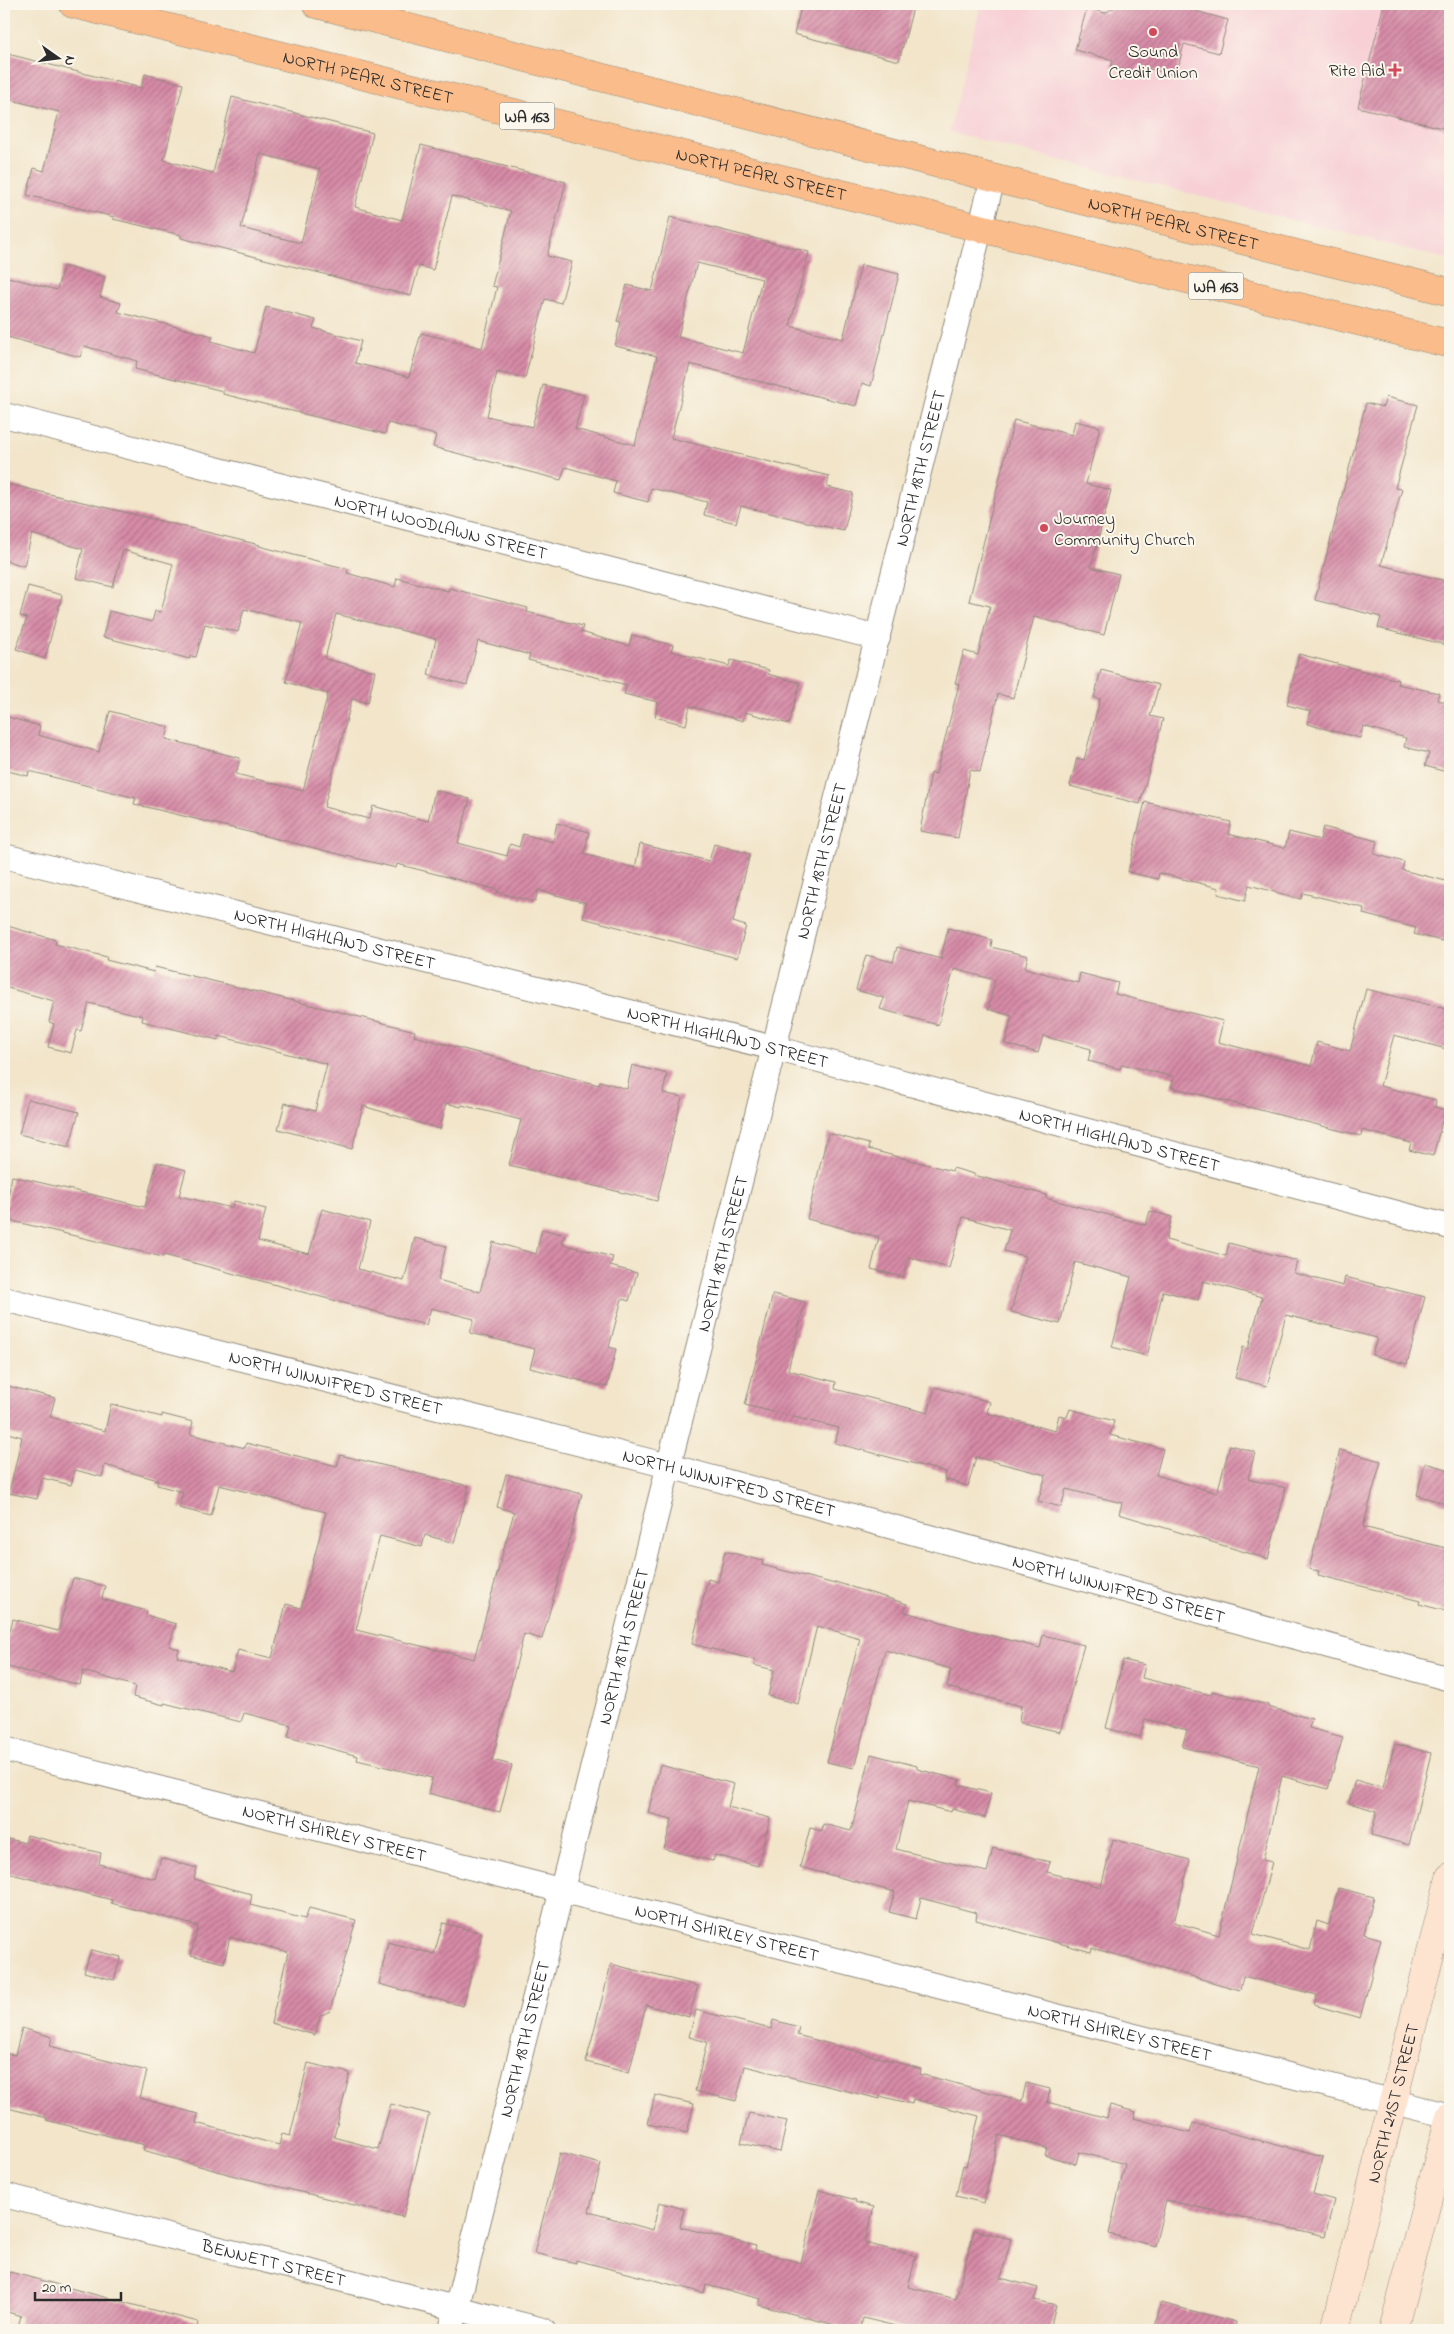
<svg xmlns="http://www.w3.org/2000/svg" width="1454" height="2334" viewBox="0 0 1454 2334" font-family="'Indie Flower',sans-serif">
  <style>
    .built { fill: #f7cfd5 }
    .building { fill: url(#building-hatch); fill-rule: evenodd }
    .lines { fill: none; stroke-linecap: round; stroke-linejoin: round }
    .street-casing { stroke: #8e887a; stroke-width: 26 }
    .secondary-casing { stroke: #8e887a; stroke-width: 29 }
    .primary-casing { stroke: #8e887a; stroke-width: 29 }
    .street { stroke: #fff; stroke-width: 24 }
    .secondary { stroke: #fde4d0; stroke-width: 28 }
    .primary { stroke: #f9bc8a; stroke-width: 28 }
    .poi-dot { fill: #d1495b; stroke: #fbf7ec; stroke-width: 2 }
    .labels { text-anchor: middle; stroke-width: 4; stroke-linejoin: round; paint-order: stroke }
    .shield { fill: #fbf7ec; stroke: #696865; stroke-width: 1 }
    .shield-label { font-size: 16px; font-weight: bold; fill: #2b2b2b }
    .poi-label { font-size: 18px; fill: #2b2b2b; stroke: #fbf7ec }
    .street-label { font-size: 18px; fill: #2b2b2b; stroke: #fbf7ec }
  </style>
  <defs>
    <pattern id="building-hatch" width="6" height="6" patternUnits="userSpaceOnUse" patternTransform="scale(1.25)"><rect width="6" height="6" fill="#d78ba7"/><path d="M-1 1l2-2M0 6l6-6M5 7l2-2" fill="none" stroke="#af7288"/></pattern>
  </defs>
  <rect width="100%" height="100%" fill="#fbf7ec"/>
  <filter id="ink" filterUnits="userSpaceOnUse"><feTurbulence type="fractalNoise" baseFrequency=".02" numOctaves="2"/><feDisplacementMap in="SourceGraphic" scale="10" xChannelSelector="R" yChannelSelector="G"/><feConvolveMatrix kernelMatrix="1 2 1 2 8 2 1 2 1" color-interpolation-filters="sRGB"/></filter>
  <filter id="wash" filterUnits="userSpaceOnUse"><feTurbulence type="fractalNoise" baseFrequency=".0096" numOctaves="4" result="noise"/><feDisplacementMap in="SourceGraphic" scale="20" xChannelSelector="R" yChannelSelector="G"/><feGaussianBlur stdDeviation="1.12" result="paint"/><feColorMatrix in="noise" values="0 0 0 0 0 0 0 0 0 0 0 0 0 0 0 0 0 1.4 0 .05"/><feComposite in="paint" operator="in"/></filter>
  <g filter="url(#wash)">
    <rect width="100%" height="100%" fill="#f2e5ca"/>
    <path class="built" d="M 981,4 L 1450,4 L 1450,260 L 949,132 Z"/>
    <g id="blocks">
      <g class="building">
        <path d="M 802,4 L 914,4 L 899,61 L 794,34 Z"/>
        <path d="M 1120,4 L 1194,4 L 1192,10 L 1228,20 L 1219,53 L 1184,44 L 1176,76 L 1139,66 L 1137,74 L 1111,67 L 1113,60 L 1075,50 L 1087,8 L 1105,13 Z"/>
        <path d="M 1384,4 L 1450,4 L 1450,130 L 1358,107 Z"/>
        <path d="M 4,53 L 141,88 L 145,74 L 183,84 L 164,160 L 213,173 L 232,97 L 373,133 L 355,207 L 402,220 L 421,145 L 566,182 L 547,256 L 572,262 L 561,303 L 545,299 L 525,378 L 497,372 L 487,416 L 532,427 L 543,385 L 584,395 L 575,429 L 635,445 L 657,356 L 615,346 L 621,322 L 617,321 L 627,285 L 652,291 L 670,217 L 809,252 L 790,326 L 843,339 L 861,265 L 899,274 L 871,386 L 862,383 L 856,406 L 690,364 L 671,438 L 829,476 L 827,487 L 853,493 L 844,531 L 741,506 L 736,523 L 704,515 L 707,502 L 651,488 L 648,502 L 613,493 L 616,481 L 565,467 L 561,480 L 433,447 L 436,435 L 388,423 L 385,434 L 223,394 L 223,391 L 135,369 L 137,361 L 84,346 L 80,357 L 4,336 L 4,276 L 57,290 L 63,266 L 105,277 L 100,297 L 121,303 L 118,312 L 213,336 L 211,341 L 254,353 L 266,307 L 316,320 L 313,328 L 361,341 L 355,363 L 409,377 L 421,333 L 482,348 L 497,287 L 492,286 L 511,211 L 452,196 L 433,270 L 419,266 L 411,296 L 181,238 L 181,235 L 113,219 L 114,217 L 27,195 L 34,168 L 44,171 L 59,112 L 4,98 ZM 260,154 L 320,169 L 301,243 L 241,228 ZM 697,263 L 762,279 L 743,353 L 678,337 Z"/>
        <path d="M 1386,397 L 1418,405 L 1395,488 L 1402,489 L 1381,565 L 1450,582 L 1450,646 L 1378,628 L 1381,617 L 1315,600 L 1366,403 L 1383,407 Z"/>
        <path d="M 1014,420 L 1072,435 L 1075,421 L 1100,427 L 1086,484 L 1111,490 L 1091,567 L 1119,574 L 1104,635 L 1034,617 L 1013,698 L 998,694 L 980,772 L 970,770 L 958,838 L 920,831 L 931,773 L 936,774 L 959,684 L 955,683 L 964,651 L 978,655 L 990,606 L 969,601 Z"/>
        <path d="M 4,483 L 260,545 L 259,546 L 348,569 L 347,573 L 395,587 L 397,578 L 448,591 L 449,588 L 528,608 L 527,612 L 583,626 L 581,632 L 629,646 L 632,635 L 673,645 L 671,651 L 729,666 L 731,660 L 769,670 L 768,674 L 800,683 L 789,724 L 745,712 L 743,721 L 690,706 L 686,725 L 655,717 L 658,702 L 624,694 L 627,685 L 528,660 L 530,655 L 478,641 L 467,685 L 428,675 L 436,639 L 336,614 L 325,659 L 375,671 L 368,703 L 352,699 L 324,807 L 369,819 L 373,806 L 428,821 L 435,790 L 470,799 L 458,843 L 507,856 L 510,844 L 519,847 L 523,834 L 553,842 L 557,823 L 589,832 L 584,854 L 635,868 L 640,844 L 709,861 L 714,844 L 750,854 L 733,922 L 746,926 L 737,958 L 583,918 L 586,903 L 538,890 L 535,902 L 497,892 L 498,890 L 397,864 L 396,868 L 134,804 L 136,798 L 29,771 L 28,776 L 4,770 L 4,716 L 40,726 L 38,735 L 99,752 L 110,711 L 169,727 L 166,739 L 240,758 L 236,774 L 303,791 L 328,694 L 286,682 L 302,623 L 244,609 L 238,632 L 205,624 L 196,657 L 190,656 L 190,659 L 103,637 L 109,611 L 152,622 L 155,611 L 161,612 L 173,564 L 123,550 L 113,587 L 76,578 L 83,549 L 32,534 L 24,566 L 4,560 Z"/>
        <path d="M 28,586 L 62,595 L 45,659 L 16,649 L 27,618 L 20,616 Z"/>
        <path d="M 1299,654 L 1398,680 L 1397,684 L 1439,693 L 1437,700 L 1450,703 L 1450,773 L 1425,766 L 1429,753 L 1404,747 L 1406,738 L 1363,726 L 1360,738 L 1307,724 L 1310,711 L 1287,705 Z"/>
        <path d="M 1101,670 L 1159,685 L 1150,716 L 1163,719 L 1140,804 L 1070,786 L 1077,758 L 1084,760 L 1100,699 L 1094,698 Z"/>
        <path d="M 1145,802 L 1231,822 L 1228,834 L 1285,848 L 1289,832 L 1320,840 L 1323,827 L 1377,841 L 1374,854 L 1404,862 L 1402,870 L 1450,882 L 1450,943 L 1414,934 L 1416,928 L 1363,914 L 1364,908 L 1303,893 L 1301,899 L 1249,885 L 1245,901 L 1218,894 L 1219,888 L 1159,873 L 1158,879 L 1128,872 Z"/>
        <path d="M 4,925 L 56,940 L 55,944 L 107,957 L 106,960 L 154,972 L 155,967 L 352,1015 L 415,1031 L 414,1036 L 599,1085 L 600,1081 L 627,1089 L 632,1065 L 667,1074 L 663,1093 L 682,1097 L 657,1201 L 509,1165 L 521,1120 L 462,1105 L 461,1107 L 446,1103 L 440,1129 L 363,1106 L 352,1149 L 278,1129 L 285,1103 L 315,1111 L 327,1064 L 219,1036 L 218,1040 L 142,1021 L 143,1016 L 89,1003 L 81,1031 L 77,1030 L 71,1053 L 48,1047 L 54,1024 L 49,1022 L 54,1001 L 4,987 Z"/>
        <path d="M 948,928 L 992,940 L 991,947 L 1028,956 L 1025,968 L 1078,983 L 1080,973 L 1118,983 L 1115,994 L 1223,1021 L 1218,1042 L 1311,1066 L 1317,1042 L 1350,1051 L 1366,989 L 1450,1010 L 1450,1050 L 1394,1035 L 1380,1086 L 1436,1100 L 1435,1107 L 1445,1110 L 1433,1156 L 1409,1150 L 1411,1143 L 1362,1130 L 1361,1136 L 1171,1087 L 1174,1077 L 1122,1064 L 1120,1069 L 1088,1061 L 1091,1049 L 1043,1036 L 1038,1053 L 1005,1044 L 1012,1016 L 988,1009 L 995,980 L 954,969 L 938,1025 L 880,1009 L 884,998 L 856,990 L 866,955 L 893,962 L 897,947 L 941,959 Z"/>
        <path d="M 28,1099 L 79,1112 L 69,1147 L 19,1134 Z"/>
        <path d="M 828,1133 L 869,1144 L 868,1149 L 952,1171 L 953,1168 L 974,1174 L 974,1175 L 1046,1195 L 1046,1198 L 1146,1225 L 1150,1211 L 1172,1217 L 1166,1240 L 1226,1256 L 1229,1243 L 1297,1261 L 1294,1273 L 1343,1286 L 1345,1277 L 1425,1297 L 1407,1364 L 1372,1355 L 1377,1338 L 1286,1315 L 1267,1386 L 1235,1378 L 1243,1347 L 1248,1349 L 1262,1297 L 1203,1281 L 1198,1300 L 1163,1291 L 1147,1356 L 1112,1347 L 1131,1277 L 1075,1262 L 1060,1324 L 1011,1312 L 1025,1256 L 1004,1251 L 1010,1230 L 963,1217 L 949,1268 L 909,1257 L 903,1277 L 871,1269 L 879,1237 L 807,1219 Z"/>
        <path d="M 157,1162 L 186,1170 L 179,1196 L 232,1208 L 234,1201 L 266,1209 L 258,1241 L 309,1254 L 322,1209 L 370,1222 L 358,1269 L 404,1281 L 415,1238 L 446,1246 L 438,1280 L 480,1292 L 493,1242 L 536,1254 L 542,1229 L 565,1235 L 562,1244 L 613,1257 L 610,1266 L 637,1273 L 629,1301 L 622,1299 L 609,1347 L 616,1349 L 607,1387 L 530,1368 L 535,1349 L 470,1333 L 474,1319 L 431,1308 L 426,1325 L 164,1255 L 163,1257 L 4,1219 L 12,1176 L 145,1207 Z"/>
        <path d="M 773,1294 L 805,1302 L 788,1370 L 836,1382 L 835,1389 L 928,1413 L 935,1387 L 990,1402 L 987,1413 L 1055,1431 L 1059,1415 L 1067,1417 L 1070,1409 L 1114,1421 L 1110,1435 L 1163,1449 L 1156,1475 L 1217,1493 L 1230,1445 L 1255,1452 L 1248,1479 L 1286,1488 L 1268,1559 L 1119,1514 L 1122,1503 L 1066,1489 L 1061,1507 L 1038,1501 L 1046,1475 L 976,1457 L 968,1486 L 944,1479 L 946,1472 L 835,1443 L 839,1428 L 745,1405 Z"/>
        <path d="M 4,1385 L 55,1398 L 50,1417 L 105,1431 L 111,1404 L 162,1417 L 162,1414 L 193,1422 L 190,1434 L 245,1448 L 246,1443 L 337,1466 L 340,1455 L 469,1486 L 454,1543 L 425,1535 L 422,1547 L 380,1536 L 356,1630 L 474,1659 L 514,1512 L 497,1507 L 506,1474 L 582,1494 L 542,1639 L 524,1634 L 492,1760 L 512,1765 L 500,1812 L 428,1793 L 432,1778 L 357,1760 L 358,1756 L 288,1737 L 291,1725 L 244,1713 L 241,1722 L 164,1703 L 164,1705 L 133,1697 L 135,1686 L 83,1671 L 80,1685 L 4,1666 L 4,1654 L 13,1619 L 58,1631 L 73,1578 L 105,1586 L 102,1599 L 147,1611 L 146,1615 L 176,1624 L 169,1646 L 179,1649 L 177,1657 L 232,1672 L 238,1650 L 272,1658 L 286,1604 L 301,1608 L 326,1512 L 219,1485 L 211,1516 L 179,1508 L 183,1492 L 157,1485 L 158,1480 L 105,1465 L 102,1477 L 75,1470 L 71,1485 L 42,1478 L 37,1499 L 9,1493 L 22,1437 L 4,1432 Z"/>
        <path d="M 1340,1450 L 1381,1461 L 1363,1527 L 1450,1549 L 1450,1612 L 1419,1604 L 1420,1601 L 1318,1575 L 1319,1571 L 1309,1569 Z"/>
        <path d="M 1425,1463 L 1450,1470 L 1450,1505 L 1417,1495 Z"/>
        <path d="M 725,1551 L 763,1561 L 762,1565 L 835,1584 L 835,1582 L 907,1604 L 905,1612 L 981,1633 L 1040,1648 L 1043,1635 L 1084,1645 L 1060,1732 L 1019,1722 L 1021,1706 L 947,1687 L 951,1669 L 885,1650 L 854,1768 L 827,1762 L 860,1638 L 817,1626 L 798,1704 L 768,1696 L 774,1670 L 754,1665 L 756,1660 L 692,1644 L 708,1579 L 718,1582 Z"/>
        <path d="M 1123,1660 L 1145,1665 L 1142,1678 L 1211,1695 L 1212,1691 L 1268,1705 L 1268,1707 L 1312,1719 L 1309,1728 L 1343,1737 L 1328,1789 L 1282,1776 L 1263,1860 L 1272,1862 L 1253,1934 L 1310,1950 L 1317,1921 L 1329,1925 L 1338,1888 L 1374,1897 L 1364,1934 L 1381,1939 L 1360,2018 L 1314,2005 L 1317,1995 L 1243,1976 L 1240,1990 L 1092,1948 L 1091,1952 L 976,1920 L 977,1913 L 921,1898 L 916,1919 L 889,1912 L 895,1892 L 800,1867 L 810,1828 L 822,1831 L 823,1824 L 851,1831 L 871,1754 L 917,1766 L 917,1769 L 960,1780 L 958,1785 L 991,1793 L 985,1818 L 952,1809 L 951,1812 L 908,1801 L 896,1849 L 987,1872 L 993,1848 L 1050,1862 L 1047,1872 L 1101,1887 L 1113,1839 L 1190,1860 L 1174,1922 L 1219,1935 L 1259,1766 L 1182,1747 L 1187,1730 L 1145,1719 L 1140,1737 L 1106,1728 Z"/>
        <path d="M 1395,1744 L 1431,1753 L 1409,1845 L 1371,1835 L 1377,1811 L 1349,1803 L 1355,1780 L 1383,1788 Z"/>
        <path d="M 660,1765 L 734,1784 L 728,1807 L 770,1818 L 758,1866 L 715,1855 L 713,1861 L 664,1849 L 672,1819 L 648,1813 Z"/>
        <path d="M 27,1835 L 101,1853 L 99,1864 L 155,1879 L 161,1858 L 197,1868 L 194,1879 L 252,1894 L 250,1905 L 305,1919 L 309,1908 L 356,1920 L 330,2011 L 320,2016 L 315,2035 L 271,2023 L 288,1952 L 230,1937 L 224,1963 L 191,1955 L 198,1926 L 111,1903 L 112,1900 L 4,1872 L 4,1838 L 25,1843 Z"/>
        <path d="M 443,1923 L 482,1933 L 463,2006 L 379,1984 L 388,1942 L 434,1954 Z"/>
        <path d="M 91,1950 L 121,1957 L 114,1980 L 84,1972 Z"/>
        <path d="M 611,1964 L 698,1986 L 689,2017 L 646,2005 L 629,2073 L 586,2062 Z"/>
        <path d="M 696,2010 L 771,2029 L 773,2020 L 799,2027 L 797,2035 L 921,2069 L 920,2074 L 1022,2101 L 1026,2083 L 1050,2089 L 1047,2102 L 1107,2118 L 1110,2105 L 1136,2112 L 1134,2118 L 1190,2133 L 1193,2123 L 1323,2157 L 1313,2194 L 1334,2200 L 1325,2236 L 1166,2200 L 1155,2246 L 1109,2234 L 1125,2164 L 1079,2152 L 1076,2164 L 1045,2155 L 1047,2148 L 999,2135 L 984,2203 L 956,2196 L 963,2165 L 966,2166 L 979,2116 L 913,2099 L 912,2104 L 880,2096 L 880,2099 L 745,2066 L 736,2101 L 695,2091 L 707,2042 L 689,2037 Z"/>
        <path d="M 22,2028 L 52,2037 L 50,2046 L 147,2071 L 140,2098 L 198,2114 L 196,2123 L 279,2145 L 282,2134 L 290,2136 L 308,2063 L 350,2073 L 334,2137 L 378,2149 L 391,2104 L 429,2114 L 403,2217 L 231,2175 L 143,2150 L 145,2145 L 46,2120 L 47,2118 L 4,2107 L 4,2053 L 15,2055 Z"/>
        <path d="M 655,2095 L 694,2104 L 687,2133 L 648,2124 Z"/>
        <path d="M 749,2113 L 787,2121 L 780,2152 L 741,2143 Z"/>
        <path d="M 560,2153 L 601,2164 L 589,2212 L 653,2230 L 659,2202 L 684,2209 L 680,2227 L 756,2246 L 755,2250 L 801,2263 L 819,2190 L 856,2200 L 855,2202 L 874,2207 L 865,2243 L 916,2256 L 908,2287 L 956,2299 L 974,2230 L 1011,2239 L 1001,2278 L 1038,2288 L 1034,2300 L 1056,2305 L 1050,2330 L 912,2330 L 863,2318 L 860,2330 L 854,2330 L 759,2305 L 761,2299 L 706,2285 L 704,2293 L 576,2260 L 576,2263 L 534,2253 Z"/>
        <path d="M 10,2272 L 198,2322 L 197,2330 L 17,2330 L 21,2316 L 4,2311 L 4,2295 Z"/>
        <path d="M 1161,2303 L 1236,2322 L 1235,2330 L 1154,2330 Z"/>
      </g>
    </g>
  </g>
  <g filter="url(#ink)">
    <use href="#blocks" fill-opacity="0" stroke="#8e887a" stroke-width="1"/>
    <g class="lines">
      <g class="street-casing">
        <g id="street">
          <path id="s1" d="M 4,415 L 878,638"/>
          <path id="s2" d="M 4,856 L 774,1048 L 1450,1227"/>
          <path id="s3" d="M 4,1299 L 669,1466 L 1450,1679"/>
          <path id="s4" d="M 4,1749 L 1450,2116"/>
          <path id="s5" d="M 4,2195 L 543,2330"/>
          <path id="s6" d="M 451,2330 L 993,178"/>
        </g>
      </g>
      <g class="secondary-casing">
        <g id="secondary">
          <path id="s7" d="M 1335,2330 L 1450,1877"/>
          <path d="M 1393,2330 L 1450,2116"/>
        </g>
      </g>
      <g class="primary-casing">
        <g id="primary">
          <path id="s8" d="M 73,4 L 1450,344"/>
          <path id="s9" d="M 316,4 L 993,178 L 1450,292"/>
        </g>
      </g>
      <use href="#street" class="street"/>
      <use href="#secondary" class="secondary"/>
      <use href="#primary" class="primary"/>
    </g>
  </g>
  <g class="poi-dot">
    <circle cx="1153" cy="32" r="5"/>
    <path d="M1392.5 62.5h5v5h5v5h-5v5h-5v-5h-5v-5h5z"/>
    <circle cx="1044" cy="528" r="5"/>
  </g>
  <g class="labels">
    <g class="shield">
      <rect x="499.5" y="102.5" width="55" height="27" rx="4"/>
      <rect x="1188.5" y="272.5" width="55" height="27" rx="4"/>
    </g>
    <g class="shield-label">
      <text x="527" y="122">WA 163</text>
      <text x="1216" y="292">WA 163</text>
    </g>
    <g class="poi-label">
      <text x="1153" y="57">Sound<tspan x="1153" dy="21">Credit Union</tspan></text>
      <text x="1385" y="76" text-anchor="end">Rite Aid</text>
      <text x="1054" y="524" text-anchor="start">Journey<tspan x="1054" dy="21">Community Church</tspan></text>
    </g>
    <g class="street-label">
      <text dy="6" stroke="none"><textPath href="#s8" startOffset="304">NORTH PEARL STREET</textPath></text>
      <text dy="6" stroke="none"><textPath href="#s8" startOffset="709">NORTH PEARL STREET</textPath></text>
      <text dy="6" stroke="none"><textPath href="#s9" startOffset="885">NORTH PEARL STREET</textPath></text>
      <text dy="6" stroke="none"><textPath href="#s6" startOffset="1920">NORTH 18TH STREET</textPath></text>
      <text dy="6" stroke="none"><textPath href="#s1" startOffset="451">NORTH WOODLAWN STREET</textPath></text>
      <text dy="6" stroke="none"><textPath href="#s6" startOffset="1515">NORTH 18TH STREET</textPath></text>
      <text dy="6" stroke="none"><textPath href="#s2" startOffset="341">NORTH HIGHLAND STREET</textPath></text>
      <text dy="6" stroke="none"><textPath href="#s2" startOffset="746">NORTH HIGHLAND STREET</textPath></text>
      <text dy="6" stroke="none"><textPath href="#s2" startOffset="1151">NORTH HIGHLAND STREET</textPath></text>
      <text dy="6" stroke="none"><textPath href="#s6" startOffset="1110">NORTH 18TH STREET</textPath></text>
      <text dy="6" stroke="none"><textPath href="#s3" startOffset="342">NORTH WINNIFRED STREET</textPath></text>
      <text dy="6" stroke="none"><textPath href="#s3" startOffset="748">NORTH WINNIFRED STREET</textPath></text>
      <text dy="6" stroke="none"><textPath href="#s3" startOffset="1152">NORTH WINNIFRED STREET</textPath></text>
      <text dy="6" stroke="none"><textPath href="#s6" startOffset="705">NORTH 18TH STREET</textPath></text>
      <text dy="6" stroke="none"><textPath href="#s4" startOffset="341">NORTH SHIRLEY STREET</textPath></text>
      <text dy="6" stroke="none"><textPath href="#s4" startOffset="746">NORTH SHIRLEY STREET</textPath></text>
      <text dy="6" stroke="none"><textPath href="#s4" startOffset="1151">NORTH SHIRLEY STREET</textPath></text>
      <text dy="6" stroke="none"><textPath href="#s6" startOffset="300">NORTH 18TH STREET</textPath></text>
      <text dy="6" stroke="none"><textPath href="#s7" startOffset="234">NORTH 21ST STREET</textPath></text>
      <text dy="6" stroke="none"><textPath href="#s5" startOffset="278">BENNETT STREET</textPath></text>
    </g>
  </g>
  <rect width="1454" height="2334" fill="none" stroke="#fbf7ec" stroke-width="20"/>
  <g transform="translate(58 58) rotate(104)" stroke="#fbf7ec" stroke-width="4" paint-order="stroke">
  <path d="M0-4L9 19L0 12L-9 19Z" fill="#2b2b2b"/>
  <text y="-8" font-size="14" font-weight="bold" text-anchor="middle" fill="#2b2b2b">N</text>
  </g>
  <path d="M35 2292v8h86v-8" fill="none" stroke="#2b2b2b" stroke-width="2.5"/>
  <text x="42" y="2292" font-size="15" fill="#2b2b2b" stroke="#fbf7ec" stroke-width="4" paint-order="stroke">20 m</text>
</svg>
